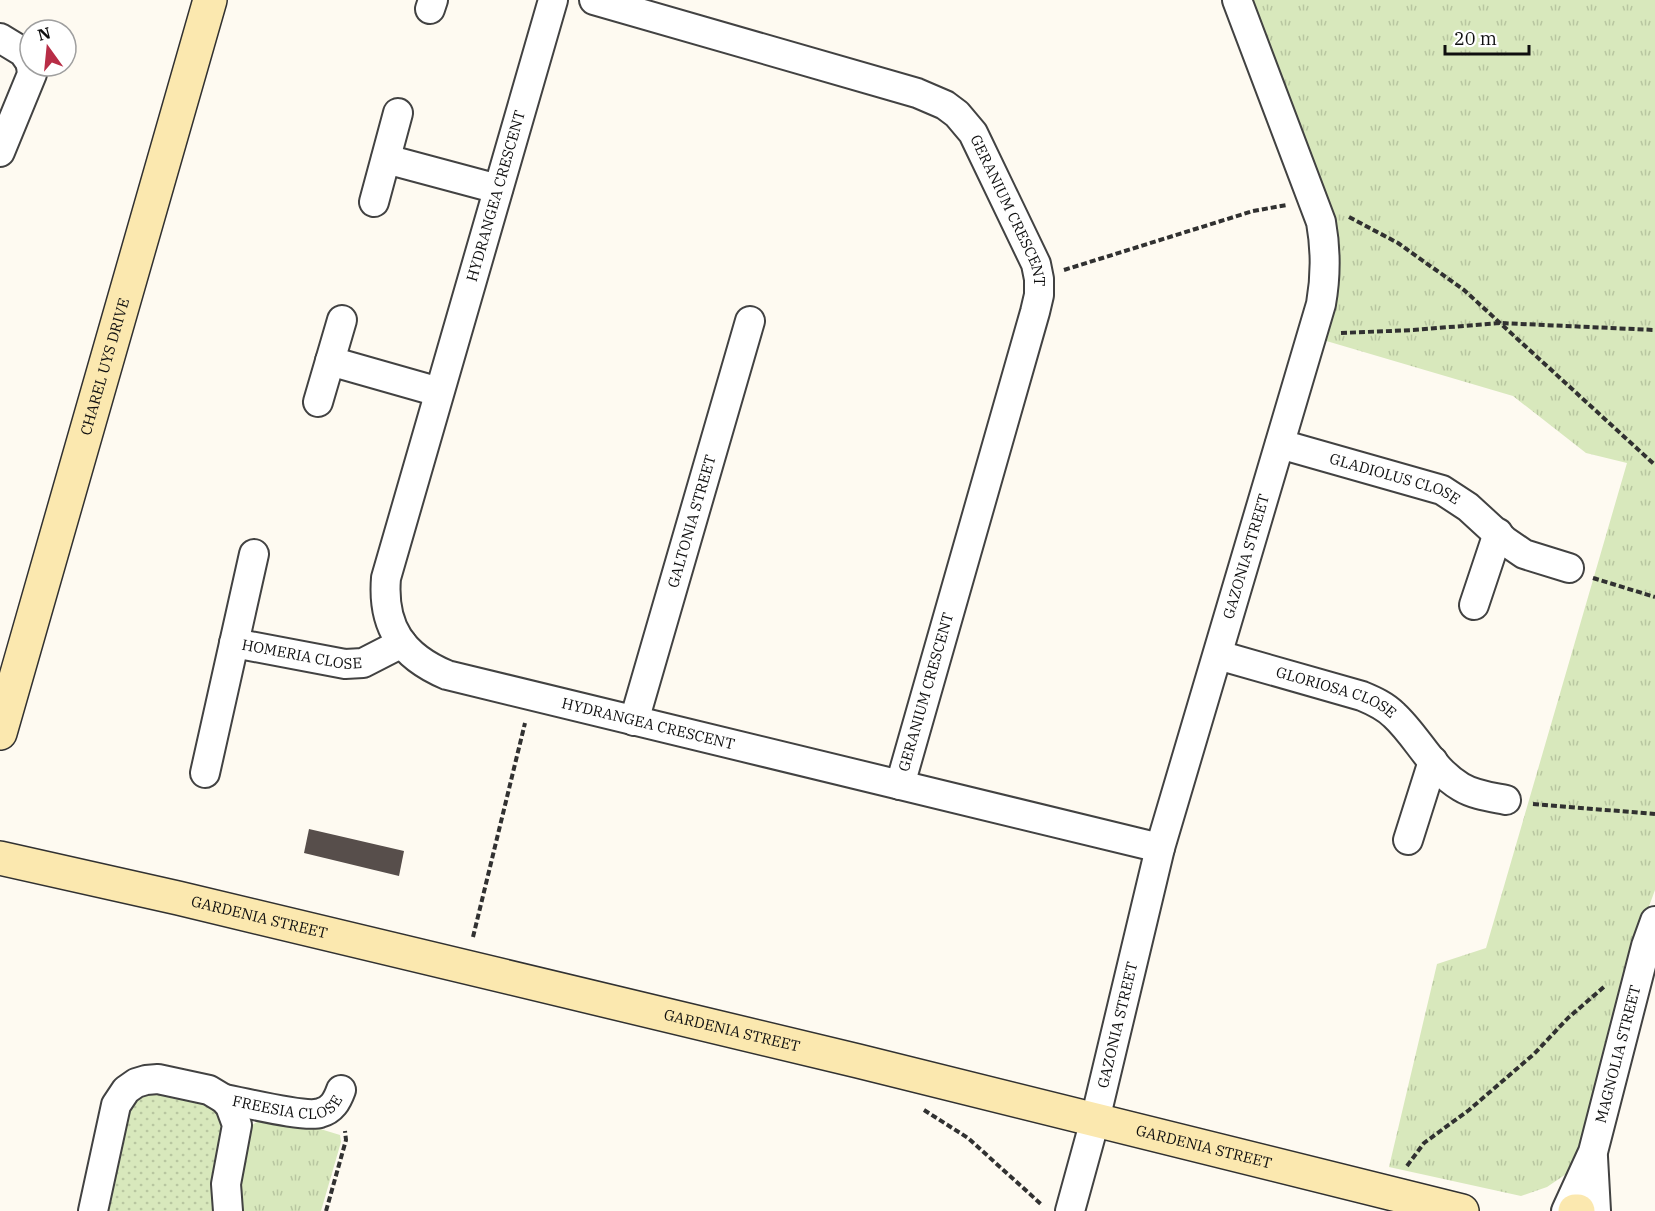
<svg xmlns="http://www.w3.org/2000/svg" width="1655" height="1211" viewBox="0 0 1655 1211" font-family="'IBM Plex Serif',serif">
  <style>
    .grass { fill: url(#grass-tufts) }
    .park { fill: url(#park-dots) }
    .building { fill: #574e4b }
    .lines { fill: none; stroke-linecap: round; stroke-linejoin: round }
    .street-casing { stroke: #424242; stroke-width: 32 }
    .secondary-casing { stroke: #313131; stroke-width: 36 }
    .path { stroke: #313131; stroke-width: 4; stroke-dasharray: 6 3; stroke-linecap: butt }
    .street { stroke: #fff; stroke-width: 28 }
    .secondary { stroke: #fbe8af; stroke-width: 33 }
    .labels { text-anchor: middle; stroke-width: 6; stroke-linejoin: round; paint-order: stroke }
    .street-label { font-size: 15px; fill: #0f0f0f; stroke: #fff }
  </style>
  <defs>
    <pattern id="grass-tufts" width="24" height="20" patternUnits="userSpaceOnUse" patternTransform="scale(1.5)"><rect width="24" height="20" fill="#d8e8bc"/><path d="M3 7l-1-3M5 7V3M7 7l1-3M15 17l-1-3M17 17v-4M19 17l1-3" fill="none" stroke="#b8c6a0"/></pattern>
    <pattern id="park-dots" width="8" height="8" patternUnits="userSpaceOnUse" patternTransform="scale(1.5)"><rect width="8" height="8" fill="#d8e8bc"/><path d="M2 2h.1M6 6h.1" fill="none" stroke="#b8c6a0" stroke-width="1.8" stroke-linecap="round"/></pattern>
  </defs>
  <rect width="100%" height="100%" fill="#fefaf1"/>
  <g class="grass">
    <path d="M 1249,0 L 1655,0 L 1655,890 L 1631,955 L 1575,1168 L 1547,1187 L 1521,1196 L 1389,1167 L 1437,964 L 1486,948 L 1627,463 L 1586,453 L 1513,396 L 1323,340 L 1339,281 L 1339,242 L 1334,221 Z"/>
    <path d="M 262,1119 L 304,1124 L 340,1135 L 341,1142 L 321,1211 L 239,1211 L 235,1191 L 245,1135 L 252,1125 Z"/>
  </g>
  <path class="park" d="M 148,1089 L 208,1102 L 224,1117 L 220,1211 L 104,1211 L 127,1105 Z"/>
  <path class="building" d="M 309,829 L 404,851 L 399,876 L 304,853 Z"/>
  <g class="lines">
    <g class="street-casing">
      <g id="street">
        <path id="s1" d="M 553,0 L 386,578 C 382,627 402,656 447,675 L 1160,848"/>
        <path id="s2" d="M 594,0 L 917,93 L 945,105 L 957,114 L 973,133 L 1036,264 L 1039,279 L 1039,295 L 1035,312 L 900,785"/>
        <path d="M 430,9 L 433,0"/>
        <path d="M 0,38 L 23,52 L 30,62"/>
        <path d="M 0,152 L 32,74 L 31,66"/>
        <path d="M 386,159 L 498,189"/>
        <path d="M 374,202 L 398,113"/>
        <path d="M 330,361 L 439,392"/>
        <path d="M 318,402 L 342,320"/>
        <path id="s3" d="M 1280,444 L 1442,490 L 1468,507 L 1505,541 L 1524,554 L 1569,568"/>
        <path d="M 1474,605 L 1498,533"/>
        <path id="s4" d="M 234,643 L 345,664 L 363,663 L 402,643"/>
        <path id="s5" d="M 1218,655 L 1362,696 C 1374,701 1385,706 1394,715 C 1418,737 1432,770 1461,787 C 1474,795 1491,797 1506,800"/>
        <path id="s6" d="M 634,721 L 750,321"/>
        <path d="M 205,773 L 254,554"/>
        <path d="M 1408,840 L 1433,761"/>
        <path id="s7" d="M 224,1099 C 243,1102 305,1118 320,1113 C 332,1110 337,1101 341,1090"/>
        <path d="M 1593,1157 L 1596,1211"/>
        <path d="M 93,1211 L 116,1105 L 126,1090 L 136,1083 L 146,1080 L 158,1079 L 209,1090 L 224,1099 L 230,1106 L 237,1125 L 226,1184 L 228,1211"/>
        <path id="s8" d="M 1070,1211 L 1095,1120 L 1160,848 L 1321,304 C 1326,276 1326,250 1321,222 L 1237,0"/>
        <path id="s9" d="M 1566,1211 L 1593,1152 L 1646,946 L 1655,921"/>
      </g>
    </g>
    <g class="secondary-casing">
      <g id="secondary">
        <path id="s10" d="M 0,733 L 210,0"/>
        <path id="s11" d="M 0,858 L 178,898 L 858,1061 L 1462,1211"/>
        <path d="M 1575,1211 L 1578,1211"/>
      </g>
    </g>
    <g class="path">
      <path d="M 1349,217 L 1398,243 L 1464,290 L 1655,465"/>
      <path d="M 1064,270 L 1253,211 L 1287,205"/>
      <path d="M 1341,333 L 1413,330 L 1500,323 L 1655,330"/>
      <path d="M 1593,578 L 1655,597"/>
      <path d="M 1533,804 L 1655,814"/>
      <path d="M 473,937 L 525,723"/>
      <path d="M 924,1110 L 968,1138 L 1042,1205"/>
      <path d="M 1407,1166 L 1424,1143 L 1469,1110 L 1534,1054 L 1568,1018 L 1605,986"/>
      <path d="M 326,1211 L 346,1140 L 345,1131"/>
    </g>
    <use href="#street" class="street"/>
    <use href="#secondary" class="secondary"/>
  </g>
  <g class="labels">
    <g class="street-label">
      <text transform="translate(496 196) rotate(-74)" y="5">HYDRANGEA CRESCENT</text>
      <text dy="5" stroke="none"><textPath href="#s2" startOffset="492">GERANIUM CRESCENT</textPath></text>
      <text dy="5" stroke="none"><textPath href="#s10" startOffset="381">CHAREL UYS DRIVE</textPath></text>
      <text dy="5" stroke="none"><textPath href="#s3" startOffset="120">GLADIOLUS CLOSE</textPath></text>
      <text dy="5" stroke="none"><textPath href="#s6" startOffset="208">GALTONIA STREET</textPath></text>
      <text dy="5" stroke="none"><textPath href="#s8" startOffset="678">GAZONIA STREET</textPath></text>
      <text dy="5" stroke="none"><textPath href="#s4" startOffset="69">HOMERIA CLOSE</textPath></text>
      <text transform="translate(926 692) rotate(-74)" y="5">GERANIUM CRESCENT</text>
      <text dy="5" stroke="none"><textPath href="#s5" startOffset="124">GLORIOSA CLOSE</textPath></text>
      <text dy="5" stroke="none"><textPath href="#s1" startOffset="933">HYDRANGEA CRESCENT</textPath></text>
      <text dy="5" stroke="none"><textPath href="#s11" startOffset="266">GARDENIA STREET</textPath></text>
      <text dy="5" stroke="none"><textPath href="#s8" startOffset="192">GAZONIA STREET</textPath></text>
      <text dy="5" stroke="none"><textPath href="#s11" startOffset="752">GARDENIA STREET</textPath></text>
      <text dy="5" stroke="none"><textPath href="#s9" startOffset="166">MAGNOLIA STREET</textPath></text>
      <text dy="5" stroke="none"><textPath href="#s7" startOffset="66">FREESIA CLOSE</textPath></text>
      <text dy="5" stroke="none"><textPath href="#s11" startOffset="1238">GARDENIA STREET</textPath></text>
    </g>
  </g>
  <g transform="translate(48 48) rotate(345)"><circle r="28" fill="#ffffff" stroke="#9f9f9f" stroke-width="1.5"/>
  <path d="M0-4.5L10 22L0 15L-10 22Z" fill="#b82d46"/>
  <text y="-9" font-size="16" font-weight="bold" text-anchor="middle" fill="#0f0f0f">N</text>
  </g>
  <path d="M1445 45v9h84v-9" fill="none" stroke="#0f0f0f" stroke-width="3"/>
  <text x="1454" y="45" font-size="18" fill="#0f0f0f" stroke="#ffffff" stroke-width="4.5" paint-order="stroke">20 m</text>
</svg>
